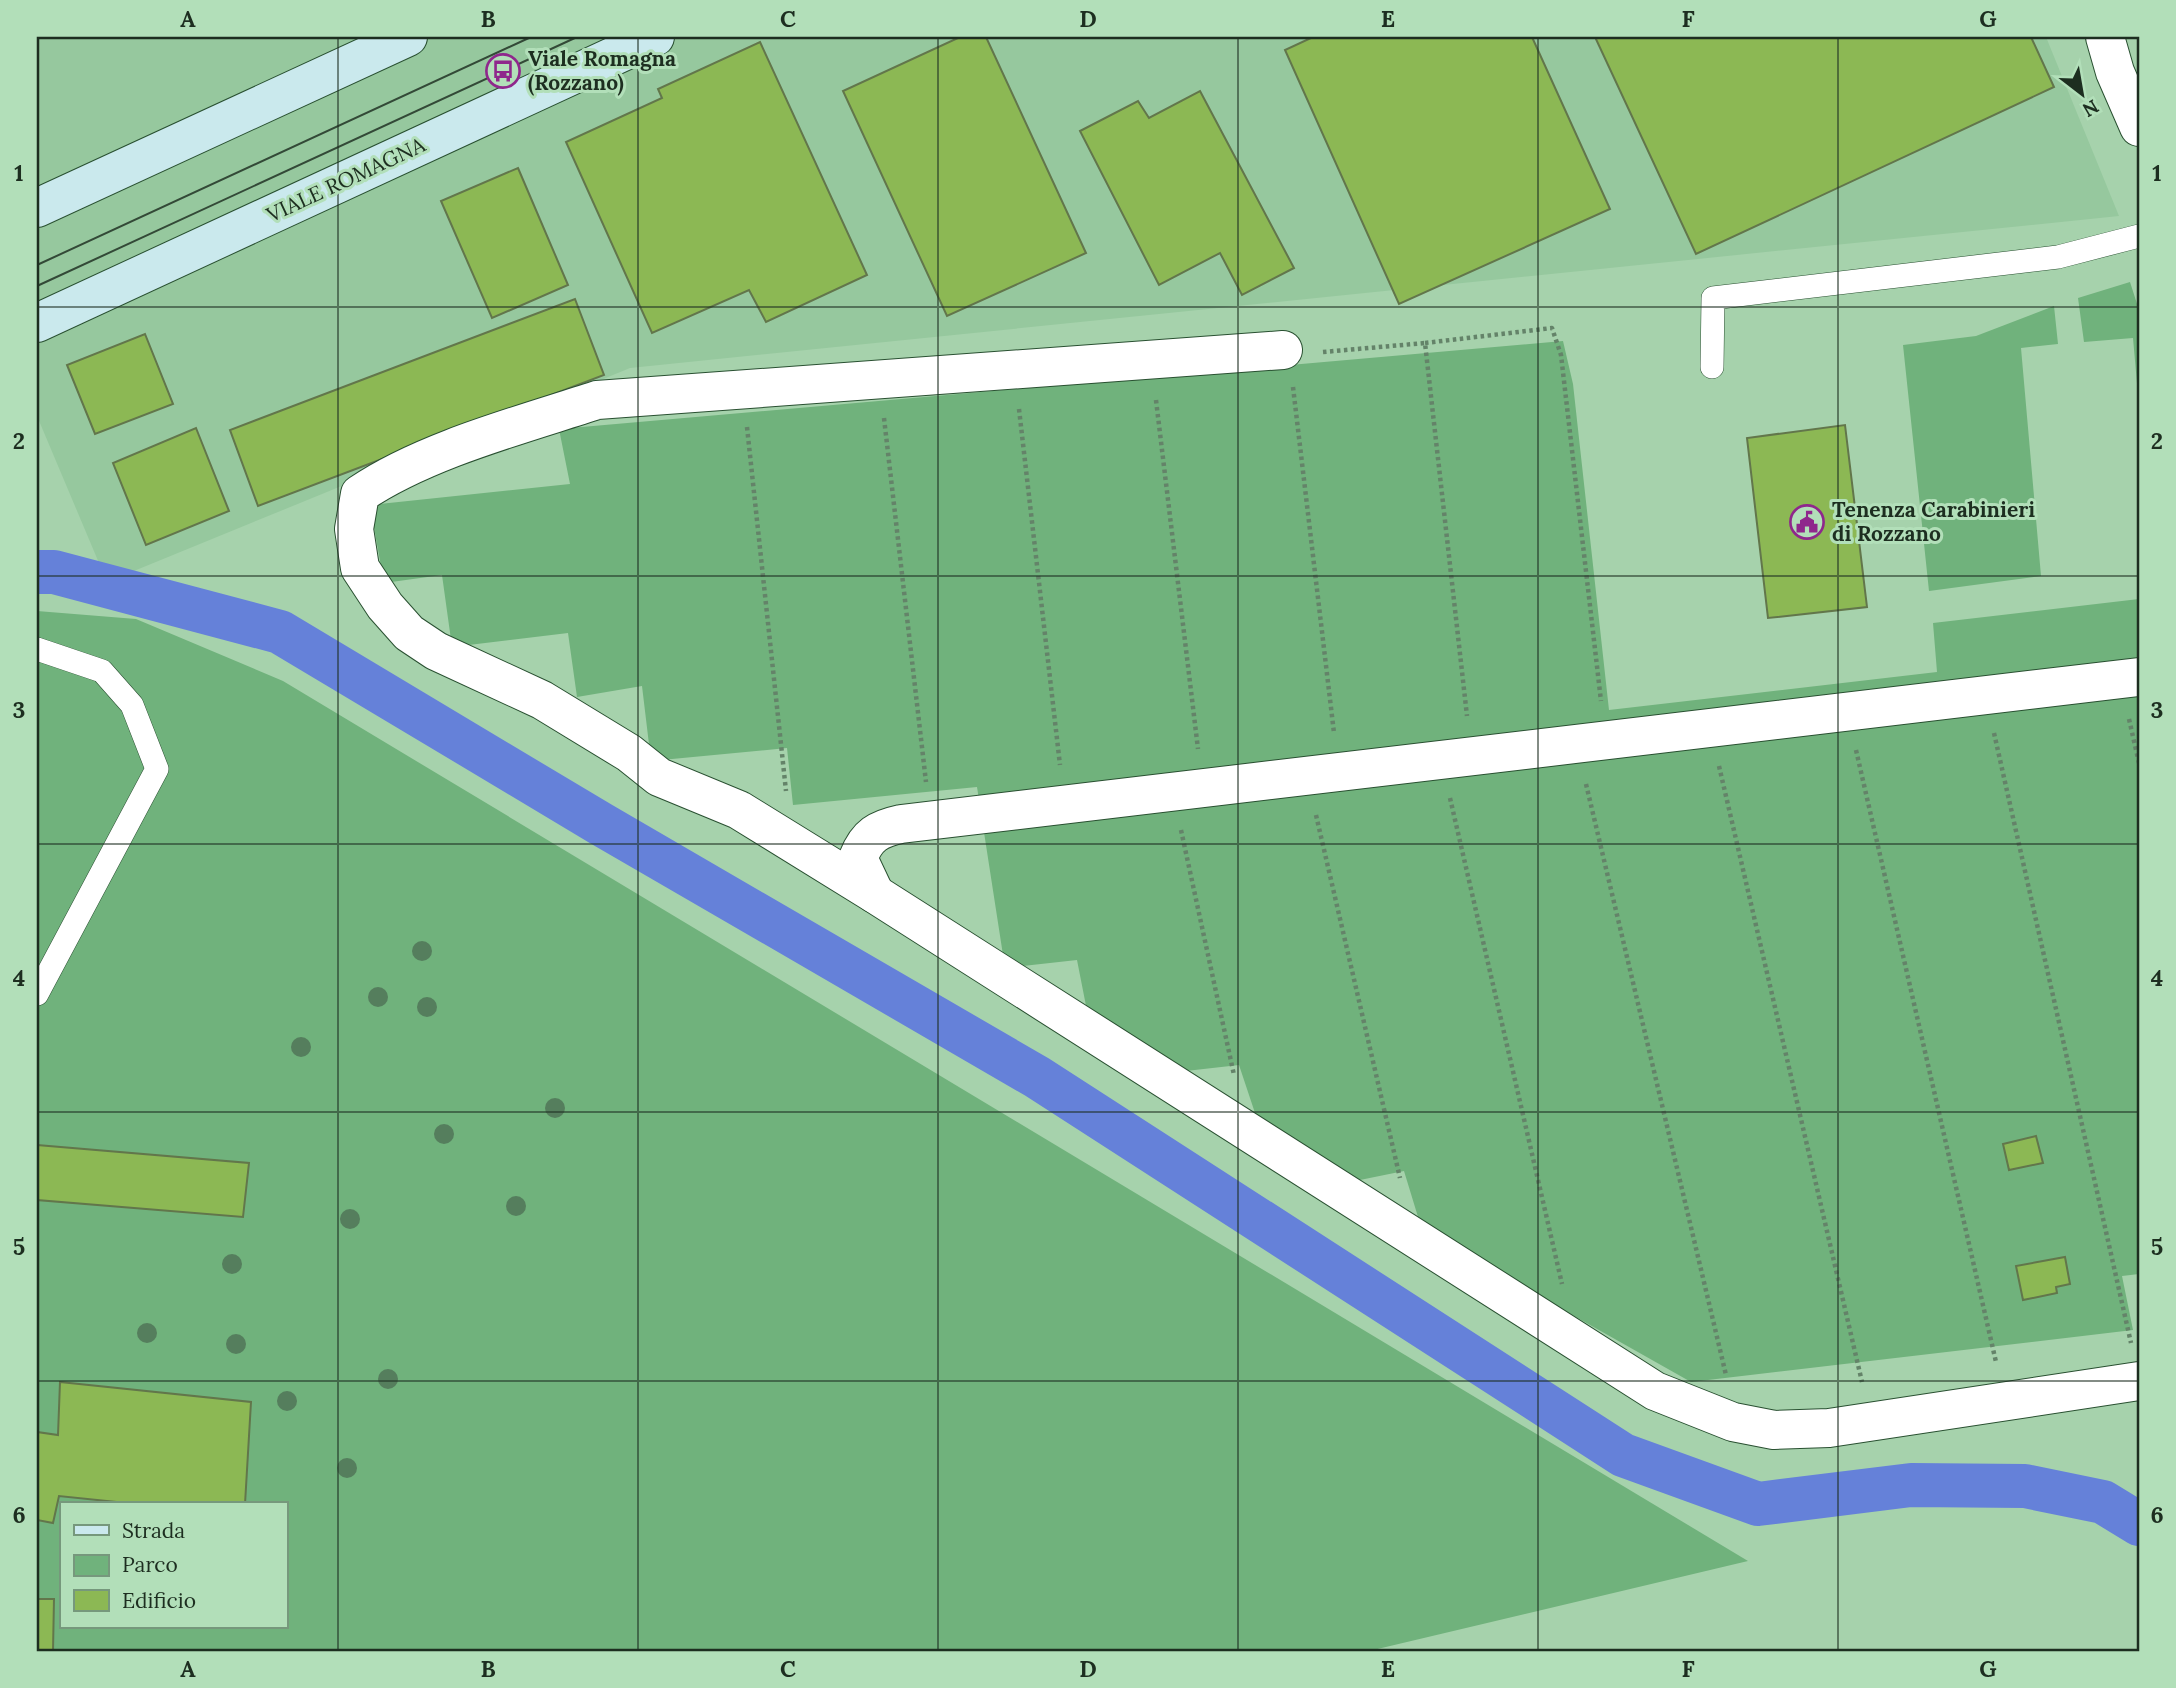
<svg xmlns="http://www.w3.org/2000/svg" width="2176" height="1688" viewBox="0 0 2176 1688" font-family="Lora,serif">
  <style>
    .built { fill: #96c89e }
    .green { fill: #70b27c; fill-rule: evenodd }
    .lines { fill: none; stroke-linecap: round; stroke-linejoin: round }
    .canal { stroke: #6581d9; stroke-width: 44 }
    .building { fill: #8cb854; stroke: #62764b; stroke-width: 2 }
    .lane-casing { stroke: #295031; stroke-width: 24 }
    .street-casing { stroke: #295031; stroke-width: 40 }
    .secondary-casing { stroke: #295031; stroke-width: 40 }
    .path { stroke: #648369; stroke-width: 4.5; stroke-dasharray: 3.5 3.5; stroke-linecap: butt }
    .lane { stroke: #fff; stroke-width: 23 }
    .street { stroke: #fff; stroke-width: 38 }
    .secondary { stroke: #cae9ed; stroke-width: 38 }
    .tram { stroke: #334937; stroke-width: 2 }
    .tree { fill: #557e5d }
    .grid { fill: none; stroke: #1d2e20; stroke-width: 2; stroke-opacity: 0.55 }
    .labels { text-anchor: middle; stroke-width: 6; stroke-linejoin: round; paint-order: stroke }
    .poi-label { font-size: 21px; font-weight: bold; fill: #1d2e20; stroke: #b2dfb9; text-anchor: start }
    .street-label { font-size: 21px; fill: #1d2e20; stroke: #b2dfb9 }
    .neatline { fill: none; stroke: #1d2e20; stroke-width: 2.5 }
    .grid-label { font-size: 23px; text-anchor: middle; font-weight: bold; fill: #1d2e20 }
  </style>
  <rect width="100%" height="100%" fill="#a6d2ac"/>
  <path class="built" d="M 37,37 L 2046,37 L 2119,216 L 630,368 L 107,582 L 37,416 Z"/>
  <g class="green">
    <path d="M 2130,282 L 2139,310 L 2139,406 L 2133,338 L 2084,342 L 2078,298 Z"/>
    <path d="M 2054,306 L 2058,344 L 2021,348 L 2041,576 L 1929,591 L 1903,345 L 1976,336 Z"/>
    <path d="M 1563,341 L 1573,384 L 1609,710 L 1937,672 L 1933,623 L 2139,599 L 2139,1274 L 2122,1276 L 2133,1330 L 1691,1382 L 1422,1230 L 1404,1171 L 1355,1181 L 1258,1122 L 1239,1065 L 1177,1072 L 1089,1021 L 1077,960 L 1005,968 L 977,787 L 793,805 L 787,748 L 651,761 L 642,686 L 577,697 L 568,633 L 452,647 L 442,575 L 384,583 L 370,505 L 570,484 L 559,429 Z"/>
    <path d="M 37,611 L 136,619 L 283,681 L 1748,1561 L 1369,1651 L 37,1651 ZM 61,1504 L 285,1504 L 285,1627 L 61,1627 Z"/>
  </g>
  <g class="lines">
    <path class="canal" d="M 37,572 L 54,572 L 280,632 L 601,824 L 1037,1077 L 1623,1455 L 1758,1504 L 1911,1485 L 2025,1486 L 2103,1502 L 2139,1524"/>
  </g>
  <g class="building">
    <path d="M 960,37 L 986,37 L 1086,253 L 947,316 L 843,91 Z"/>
    <path d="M 1313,37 L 1532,37 L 1610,209 L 1399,304 L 1285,50 Z"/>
    <path d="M 1595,37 L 2031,37 L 2054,87 L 1696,254 Z"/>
    <path d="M 760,42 L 867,275 L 766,322 L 749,290 L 652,333 L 566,142 L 662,98 L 658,89 Z"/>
    <path d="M 1200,91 L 1294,268 L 1242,295 L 1220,253 L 1159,285 L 1080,131 L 1138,101 L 1149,118 Z"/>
    <path d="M 518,168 L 568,285 L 492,318 L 441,201 Z"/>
    <path d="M 575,299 L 604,375 L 258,506 L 230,430 Z"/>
    <path d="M 145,334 L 173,404 L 95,434 L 67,365 Z"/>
    <path d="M 1845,425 L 1867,607 L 1768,618 L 1747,438 Z"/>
    <path d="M 196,428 L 229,511 L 146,545 L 113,463 Z"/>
    <path d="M 2036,1136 L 2043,1163 L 2009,1170 L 2003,1144 Z"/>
    <path d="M 37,1145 L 249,1163 L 243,1217 L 37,1200 Z"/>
    <path d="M 2065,1257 L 2070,1284 L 2056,1287 L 2057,1293 L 2023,1300 L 2016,1266 Z"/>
    <path d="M 60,1382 L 251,1402 L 245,1504 L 136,1504 L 59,1496 L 53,1523 L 37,1520 L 37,1432 L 58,1435 Z"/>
    <path d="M 37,1599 L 54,1599 L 53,1651 L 37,1651 Z"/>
  </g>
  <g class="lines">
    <g class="lane-casing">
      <g id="lane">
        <path d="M 1712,367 L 1713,298 L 2058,257 L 2139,236"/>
        <path d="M 37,649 L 102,671 L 132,705 L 157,769 L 37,994"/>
      </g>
    </g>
    <g class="street-casing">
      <g id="street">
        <path d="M 2105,37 L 2115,72 L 2139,127"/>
        <path d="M 1283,350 L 597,400 C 521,425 425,450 360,494 L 354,529 L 360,568 L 385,606 L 409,633 L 436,651 L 542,700 L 629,753 L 659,777 L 739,810 L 875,894 L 1655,1391 L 1733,1422 L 1774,1430 L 1829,1428 L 2139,1381"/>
        <path d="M 875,894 L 858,858 C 867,835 878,829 901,824 L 2139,677"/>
      </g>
    </g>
    <g class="secondary-casing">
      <g id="secondary">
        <path d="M 37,208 L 408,37"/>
        <path d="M 37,323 L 655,37"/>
      </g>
    </g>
    <g class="path">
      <path d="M 1425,343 L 1552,328 L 1561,355 L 1601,701"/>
      <path d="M 1323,352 L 1425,343 L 1467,716"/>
      <path d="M 1293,387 L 1334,733"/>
      <path d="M 1156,400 L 1198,749"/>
      <path d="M 1019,409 L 1060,765"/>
      <path d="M 884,418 L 926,782"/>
      <path d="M 747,427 L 786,791"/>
      <path d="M 2129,719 L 2139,763"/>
      <path d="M 1994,733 L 2131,1343"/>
      <path d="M 1856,750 L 1996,1362"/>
      <path d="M 1719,766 L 1862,1382"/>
      <path d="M 1586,784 L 1726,1375"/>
      <path d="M 1450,798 L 1562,1284"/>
      <path d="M 1316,815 L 1400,1178"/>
      <path d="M 1181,830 L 1234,1075"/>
    </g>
    <use href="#lane" class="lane"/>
    <use href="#street" class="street"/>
    <use href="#secondary" class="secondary"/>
    <g class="tram">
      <path d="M 37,265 L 531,37"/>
      <path d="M 37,286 L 577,37"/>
    </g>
  </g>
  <g class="tree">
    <circle cx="422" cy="951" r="10"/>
    <circle cx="378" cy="997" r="10"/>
    <circle cx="427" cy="1007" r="10"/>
    <circle cx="301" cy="1047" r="10"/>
    <circle cx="555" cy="1108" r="10"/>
    <circle cx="444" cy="1134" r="10"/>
    <circle cx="516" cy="1206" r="10"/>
    <circle cx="350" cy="1219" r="10"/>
    <circle cx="232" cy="1264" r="10"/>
    <circle cx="147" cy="1333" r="10"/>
    <circle cx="236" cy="1344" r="10"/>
    <circle cx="388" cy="1379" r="10"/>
    <circle cx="287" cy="1401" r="10"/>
    <circle cx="347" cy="1468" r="10"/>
  </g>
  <path class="grid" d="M 338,37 L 338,1651M 638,37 L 638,1651M 938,37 L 938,1651M 1238,37 L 1238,1651M 1538,37 L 1538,1651M 1838,37 L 1838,1651M 37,307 L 2139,307M 37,576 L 2139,576M 37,844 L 2139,844M 37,1112 L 2139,1112M 37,1381 L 2139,1381"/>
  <defs>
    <g id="bus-ring" transform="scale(1.75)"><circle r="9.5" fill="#b2dfb9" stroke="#8f278c" stroke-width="1.5"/><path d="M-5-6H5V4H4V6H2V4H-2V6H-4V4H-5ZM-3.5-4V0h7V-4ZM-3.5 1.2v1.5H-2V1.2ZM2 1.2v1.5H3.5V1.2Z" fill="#8f278c"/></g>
    <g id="civic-ring" transform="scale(1.75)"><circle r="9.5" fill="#b2dfb9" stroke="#8f278c" stroke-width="1.5"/><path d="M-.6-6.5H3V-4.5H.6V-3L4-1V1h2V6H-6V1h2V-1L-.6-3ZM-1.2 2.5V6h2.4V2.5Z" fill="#8f278c"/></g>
  </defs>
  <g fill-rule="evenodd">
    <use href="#bus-ring" x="503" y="71"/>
    <use href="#civic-ring" x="1807" y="522"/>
  </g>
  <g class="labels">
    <g class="poi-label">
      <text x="528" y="66">Viale Romagna<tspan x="528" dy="24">(Rozzano)</tspan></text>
      <text x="1832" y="517">Tenenza Carabinieri<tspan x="1832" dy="24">di Rozzano</tspan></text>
    </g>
    <g class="street-label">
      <text transform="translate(346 180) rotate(-25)" y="7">VIALE ROMAGNA</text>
    </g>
  </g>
  <rect width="2176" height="1688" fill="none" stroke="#b2dfb9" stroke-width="77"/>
  <rect x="60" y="1502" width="228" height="126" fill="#b2dfb9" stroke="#76987c" stroke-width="2"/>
  <rect x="74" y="1525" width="35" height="10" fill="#cae9ed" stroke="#76987c" stroke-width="2"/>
  <text x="122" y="1538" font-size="21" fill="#1d2e20">Strada</text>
  <rect x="74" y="1555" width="35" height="21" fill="#70b27c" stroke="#76987c" stroke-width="2"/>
  <text x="122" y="1572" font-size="21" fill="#1d2e20">Parco</text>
  <rect x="74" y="1590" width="35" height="21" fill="#8cb854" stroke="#76987c" stroke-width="2"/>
  <text x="122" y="1608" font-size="21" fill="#1d2e20">Edificio</text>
  <g transform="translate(2082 94) rotate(149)" stroke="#b2dfb9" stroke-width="5" paint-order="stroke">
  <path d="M0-5L12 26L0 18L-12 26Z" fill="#1d2e20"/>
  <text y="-10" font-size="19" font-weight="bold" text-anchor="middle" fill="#1d2e20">N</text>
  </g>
  <rect x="38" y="38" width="2100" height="1612" class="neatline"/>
  <g class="grid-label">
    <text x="188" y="27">A</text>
    <text x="488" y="27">B</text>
    <text x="788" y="27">C</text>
    <text x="1088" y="27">D</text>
    <text x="1388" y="27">E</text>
    <text x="1688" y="27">F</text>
    <text x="1988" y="27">G</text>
    <text x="19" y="181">1</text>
    <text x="2157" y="181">1</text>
    <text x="19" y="449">2</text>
    <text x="2157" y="449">2</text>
    <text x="19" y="718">3</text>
    <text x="2157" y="718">3</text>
    <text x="19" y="986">4</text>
    <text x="2157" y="986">4</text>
    <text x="19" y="1255">5</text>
    <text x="2157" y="1255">5</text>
    <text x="19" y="1523">6</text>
    <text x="2157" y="1523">6</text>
    <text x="188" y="1677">A</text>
    <text x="488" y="1677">B</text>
    <text x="788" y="1677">C</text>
    <text x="1088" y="1677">D</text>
    <text x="1388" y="1677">E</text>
    <text x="1688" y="1677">F</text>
    <text x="1988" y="1677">G</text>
  </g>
</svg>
